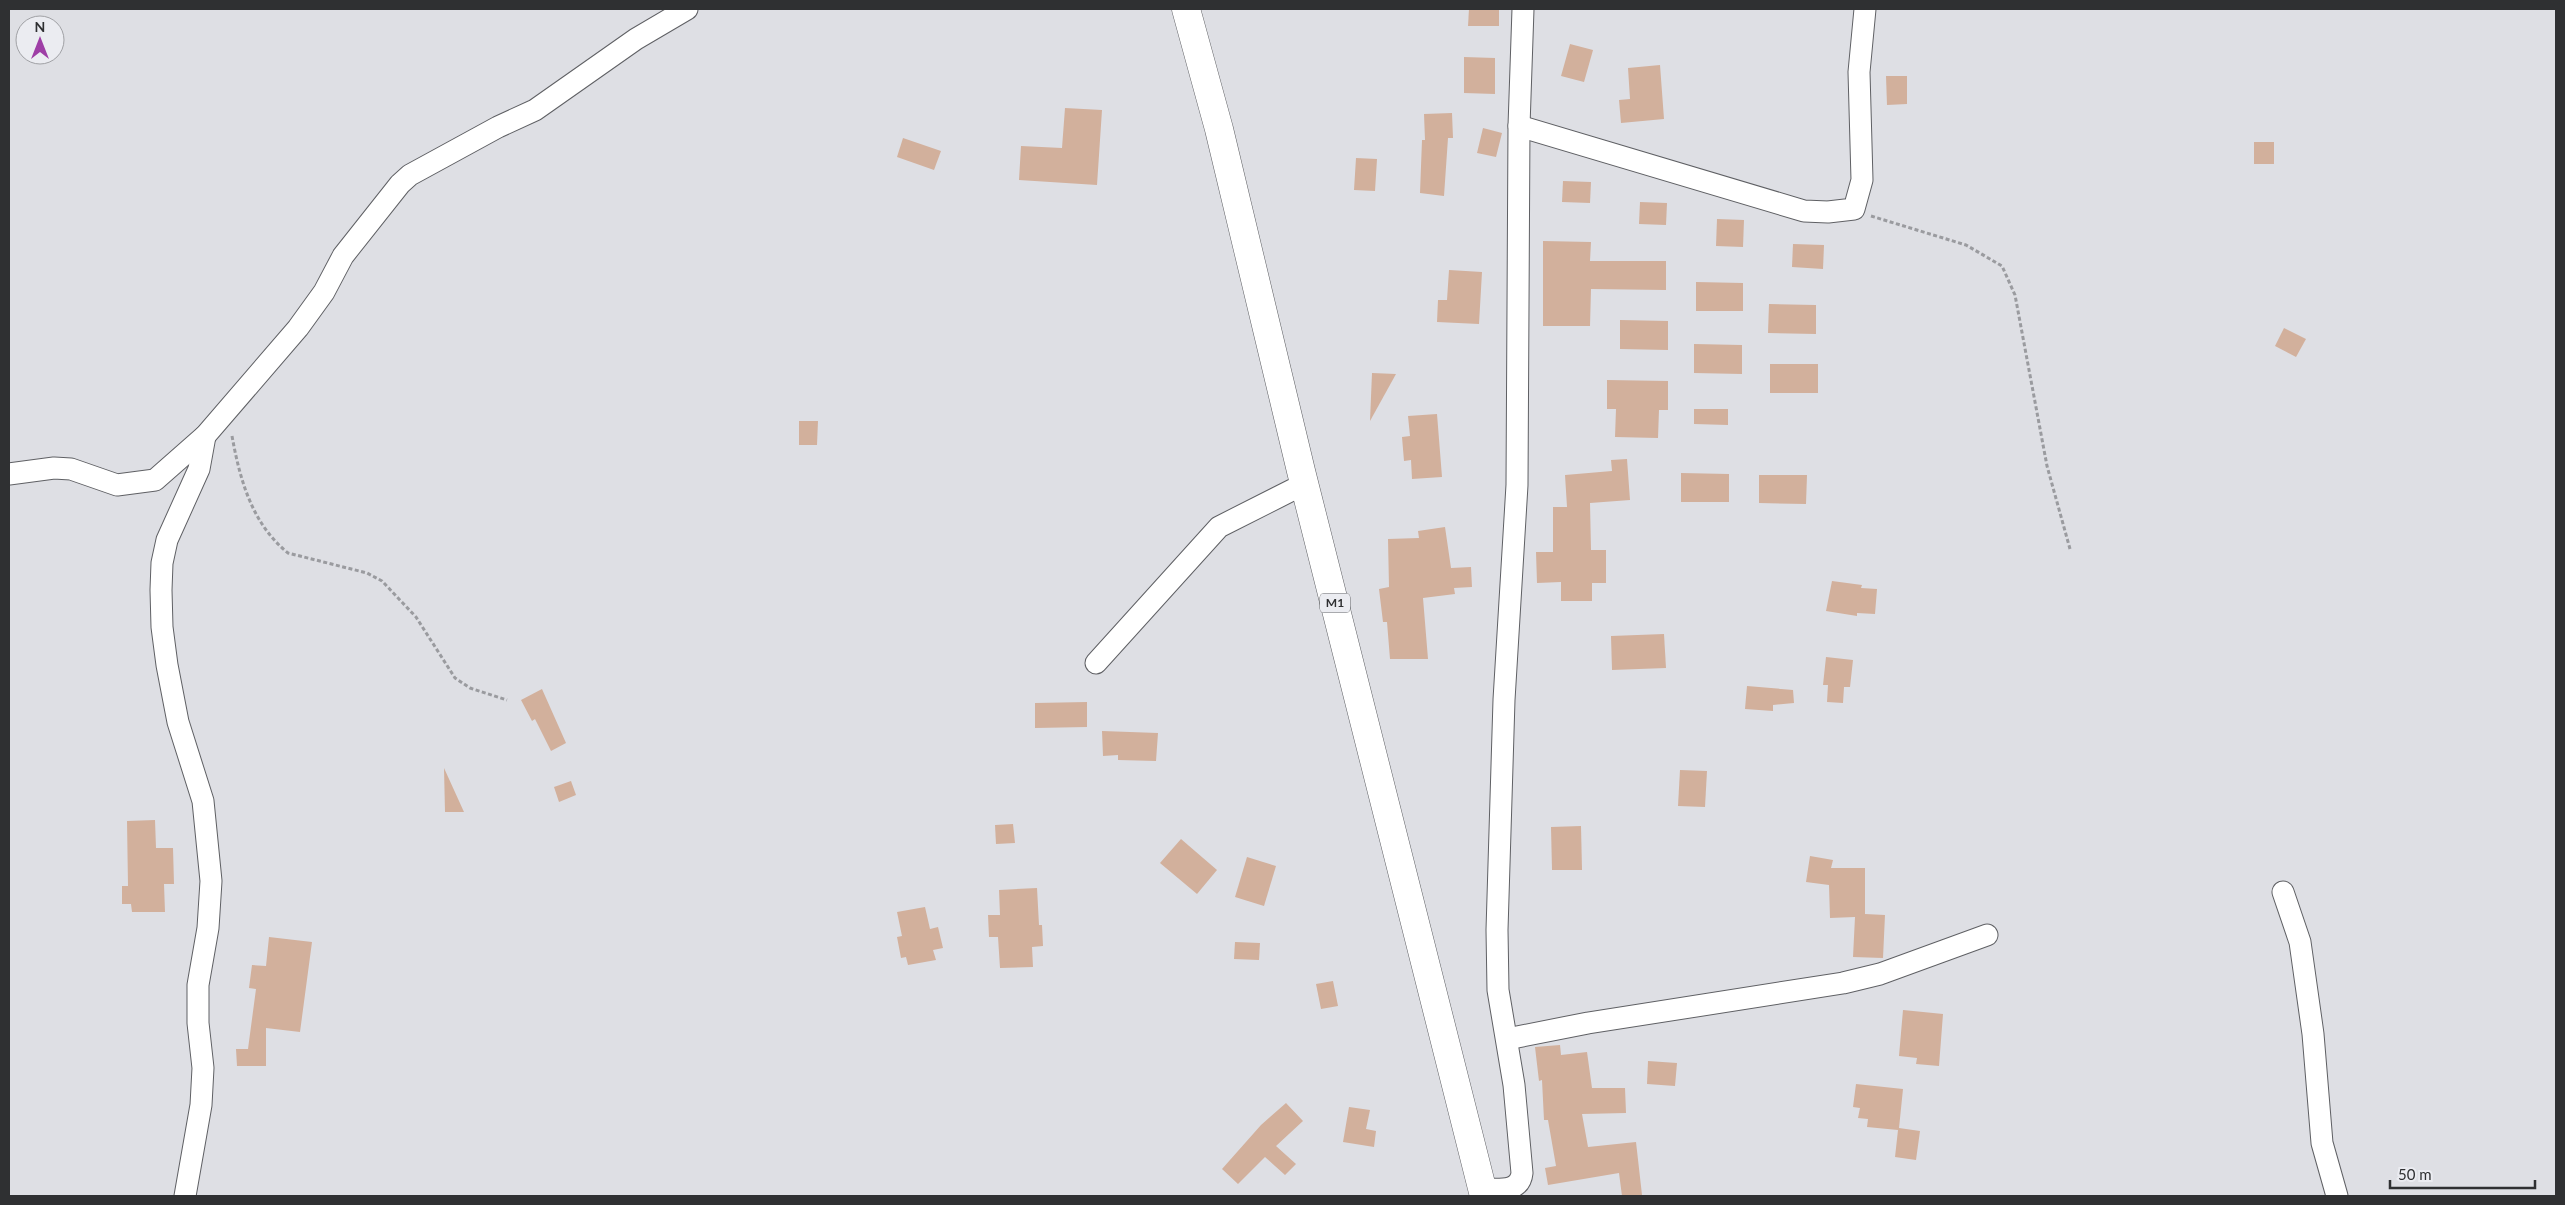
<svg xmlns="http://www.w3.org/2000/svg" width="2565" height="1205" viewBox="0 0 2565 1205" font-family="Lato,sans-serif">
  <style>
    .building { fill: #d2b09c }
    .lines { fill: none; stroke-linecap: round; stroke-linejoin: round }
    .minor-casing { stroke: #5f6064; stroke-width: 23 }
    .highway-casing { stroke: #5f6064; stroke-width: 29 }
    .path { stroke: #9a9b9f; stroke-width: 3; stroke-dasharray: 4 2.5; stroke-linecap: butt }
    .minor { stroke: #fff; stroke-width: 21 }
    .highway { stroke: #fff; stroke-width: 28 }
    .labels { text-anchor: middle; stroke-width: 4; stroke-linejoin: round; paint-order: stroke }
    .shield { fill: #ebecf1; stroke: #67686b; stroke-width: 1 }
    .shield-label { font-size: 12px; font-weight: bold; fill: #2f3032 }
  </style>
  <rect width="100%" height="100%" fill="#dedfe4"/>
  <g class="building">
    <path d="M 1469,9 L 1499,9 L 1499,26 L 1468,26 Z"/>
    <path d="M 1570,44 L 1593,50 L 1584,82 L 1561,76 Z"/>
    <path d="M 1464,57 L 1495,58 L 1495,94 L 1464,93 Z"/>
    <path d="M 1660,65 L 1664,119 L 1621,123 L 1619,100 L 1630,99 L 1628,68 Z"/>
    <path d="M 1886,76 L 1907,76 L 1907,104 L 1887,105 Z"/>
    <path d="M 1065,108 L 1102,110 L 1097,185 L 1019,180 L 1021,146 L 1062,148 Z"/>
    <path d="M 1452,113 L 1453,138 L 1448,138 L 1444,196 L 1420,193 L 1422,140 L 1425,140 L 1424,114 Z"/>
    <path d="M 1483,128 L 1502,133 L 1496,157 L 1477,153 Z"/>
    <path d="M 903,138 L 941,151 L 934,170 L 897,157 Z"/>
    <rect x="2254" y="142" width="20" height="22"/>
    <path d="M 1356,158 L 1377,159 L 1375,191 L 1354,190 Z"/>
    <path d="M 1563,181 L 1591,182 L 1590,203 L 1562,202 Z"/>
    <path d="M 1640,202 L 1667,203 L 1666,225 L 1639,224 Z"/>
    <path d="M 1717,219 L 1744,220 L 1743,247 L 1716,246 Z"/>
    <path d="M 1543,241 L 1591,242 L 1590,261 L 1666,261 L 1666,290 L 1591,289 L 1590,326 L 1543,326 Z"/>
    <path d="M 1793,244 L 1824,245 L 1823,269 L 1792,267 Z"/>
    <path d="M 1449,270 L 1482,272 L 1479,324 L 1437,322 L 1438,300 L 1447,300 Z"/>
    <path d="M 1696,282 L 1743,283 L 1743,311 L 1696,311 Z"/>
    <path d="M 1769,304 L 1816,305 L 1816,334 L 1768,333 Z"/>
    <path d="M 1620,320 L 1668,321 L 1668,350 L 1620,349 Z"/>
    <path d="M 2284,328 L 2306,339 L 2296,357 L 2275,346 Z"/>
    <path d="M 1694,344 L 1742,345 L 1742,374 L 1694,373 Z"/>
    <rect x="1770" y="364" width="48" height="29"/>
    <path d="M 1372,373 L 1396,374 L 1370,421 Z"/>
    <path d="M 1607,380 L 1668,381 L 1668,410 L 1659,410 L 1658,438 L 1615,437 L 1616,409 L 1607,409 Z"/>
    <path d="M 1694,409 L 1728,409 L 1728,425 L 1694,424 Z"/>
    <path d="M 1437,414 L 1442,477 L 1412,479 L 1411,460 L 1404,461 L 1402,437 L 1410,436 L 1408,416 Z"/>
    <path d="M 799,421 L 818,421 L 817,445 L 799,445 Z"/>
    <path d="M 1627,459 L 1630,500 L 1590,503 L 1591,550 L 1606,550 L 1606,583 L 1592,583 L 1592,601 L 1561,601 L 1561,582 L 1537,583 L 1536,552 L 1553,552 L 1553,507 L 1567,507 L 1565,475 L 1612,471 L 1611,460 Z"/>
    <path d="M 1681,473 L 1729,474 L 1729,502 L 1681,502 Z"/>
    <path d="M 1759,475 L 1807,475 L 1806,504 L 1759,503 Z"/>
    <path d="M 1445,527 L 1451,568 L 1471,567 L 1472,587 L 1454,588 L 1455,594 L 1423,598 L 1428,659 L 1390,659 L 1387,622 L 1383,622 L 1379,589 L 1389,587 L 1388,539 L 1419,538 L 1418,531 Z"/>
    <path d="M 1832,581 L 1862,585 L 1861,588 L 1877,589 L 1875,614 L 1857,613 L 1857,616 L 1826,611 Z"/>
    <path d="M 1664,634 L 1666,668 L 1612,670 L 1611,636 Z"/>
    <path d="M 1826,657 L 1853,660 L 1850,687 L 1844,687 L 1843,703 L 1827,702 L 1828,685 L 1823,685 Z"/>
    <path d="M 1747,686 L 1793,690 L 1794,703 L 1773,705 L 1773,711 L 1745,709 Z"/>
    <path d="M 542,689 L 566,743 L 551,751 L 535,719 L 532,721 L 521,700 Z"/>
    <path d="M 1087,702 L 1087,727 L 1035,728 L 1035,703 Z"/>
    <path d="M 1102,731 L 1158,733 L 1156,761 L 1118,760 L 1118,755 L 1103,756 Z"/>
    <path d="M 444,768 L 464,812 L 445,812 Z"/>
    <path d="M 1680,770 L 1707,771 L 1705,807 L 1678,806 Z"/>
    <path d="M 571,781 L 576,795 L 559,802 L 554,787 Z"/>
    <path d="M 155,820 L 156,848 L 173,848 L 174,884 L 164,884 L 165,912 L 132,912 L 131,904 L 122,904 L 122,886 L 128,886 L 127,821 Z"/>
    <path d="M 1013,824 L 1015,843 L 996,844 L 995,825 Z"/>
    <path d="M 1581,826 L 1582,870 L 1552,870 L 1551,827 Z"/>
    <path d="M 1181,839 L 1217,870 L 1197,894 L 1160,863 Z"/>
    <path d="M 1810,856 L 1833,860 L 1831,868 L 1865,868 L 1865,914 L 1885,915 L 1883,958 L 1853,957 L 1855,917 L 1830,918 L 1829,885 L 1806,882 Z"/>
    <path d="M 1247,857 L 1276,866 L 1264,906 L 1235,897 Z"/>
    <path d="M 1037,888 L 1039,925 L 1042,925 L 1043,946 L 1032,947 L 1033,967 L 1000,968 L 998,937 L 989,937 L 988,915 L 1000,915 L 999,890 Z"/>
    <path d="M 925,907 L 930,929 L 938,927 L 943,948 L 933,950 L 936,960 L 908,965 L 906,957 L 901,958 L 897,937 L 902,936 L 897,912 Z"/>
    <path d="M 269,937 L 312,942 L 300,1032 L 266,1028 L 266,1066 L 237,1066 L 236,1049 L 248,1049 L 256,989 L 249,988 L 252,965 L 266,966 Z"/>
    <path d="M 1235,942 L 1260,943 L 1259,960 L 1234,959 Z"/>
    <path d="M 1333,981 L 1338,1006 L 1321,1009 L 1316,984 Z"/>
    <path d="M 1903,1010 L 1943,1014 L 1939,1066 L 1916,1064 L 1917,1058 L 1899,1056 Z"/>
    <path d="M 1560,1045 L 1561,1055 L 1587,1052 L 1592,1088 L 1625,1088 L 1626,1113 L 1582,1114 L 1588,1147 L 1636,1142 L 1642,1195 L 1622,1196 L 1619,1173 L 1548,1185 L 1545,1168 L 1556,1166 L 1548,1120 L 1544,1120 L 1542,1080 L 1539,1081 L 1535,1047 Z"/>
    <path d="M 1648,1061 L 1677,1063 L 1675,1086 L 1647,1084 Z"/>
    <path d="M 1856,1084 L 1903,1089 L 1899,1128 L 1920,1131 L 1916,1160 L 1895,1157 L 1898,1130 L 1867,1127 L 1868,1119 L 1858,1118 L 1860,1108 L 1853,1107 Z"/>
    <path d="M 1286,1103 L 1303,1121 L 1276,1146 L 1296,1164 L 1285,1175 L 1265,1157 L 1238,1184 L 1222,1169 L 1261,1125 Z"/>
    <path d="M 1349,1107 L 1370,1110 L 1366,1129 L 1376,1131 L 1374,1147 L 1343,1142 Z"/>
  </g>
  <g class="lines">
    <g class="minor-casing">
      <g id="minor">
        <path d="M 1519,126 L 1804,211 L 1828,212 L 1854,209 L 1862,180 L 1859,72 L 1865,9"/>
        <path d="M 9,474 L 54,468 L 71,469 L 117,485 L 155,480 L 205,436 L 298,328 L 324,292 L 343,256 L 400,184 L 410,175 L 498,127 L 535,110 L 636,39 L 687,9"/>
        <path d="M 1096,663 L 1219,527 L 1304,484"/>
        <path d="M 2283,892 L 2300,942 L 2313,1034 L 2322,1143 L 2337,1196"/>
        <path d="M 1507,1039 L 1588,1023 L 1843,983 L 1880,974 L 1987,935"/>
        <path d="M 1482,1189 C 1498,1189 1520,1193 1522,1173 L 1514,1085 L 1498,990 L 1497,930 L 1504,700 L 1517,485 L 1519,126 L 1523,9"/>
        <path d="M 185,1196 L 201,1105 L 203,1068 L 198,1023 L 198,985 L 208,928 L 211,881 L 203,801 L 178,722 L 167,665 L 162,627 L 161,590 L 162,563 L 167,540 L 199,469 L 205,436"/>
      </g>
    </g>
    <g class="highway-casing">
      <path id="highway" d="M 1186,9 L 1219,129 L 1301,471 L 1484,1196"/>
    </g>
    <g class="path">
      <path d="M 1871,216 L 1966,245 L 2002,266 L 2015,295 L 2047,466 L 2070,549"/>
      <path d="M 232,436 C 240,480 252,524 288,553 L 367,573 L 382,581 L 416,617 L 455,678 L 470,688 L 507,700"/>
    </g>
    <use href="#minor" class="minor"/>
    <use href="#highway" class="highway"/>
  </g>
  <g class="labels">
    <rect class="shield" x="1320" y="593.5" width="30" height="19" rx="4"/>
    <g class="shield-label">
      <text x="1335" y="607">M1</text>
    </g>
  </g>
  <rect width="2565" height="1205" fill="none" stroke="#2f3032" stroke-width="20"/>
  <g transform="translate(40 40)"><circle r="24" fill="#ebecf1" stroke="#a0a1a5"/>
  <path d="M0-4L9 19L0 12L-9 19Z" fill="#9e3ea6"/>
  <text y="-8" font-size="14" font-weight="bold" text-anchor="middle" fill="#2f3032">N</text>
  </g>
  <path d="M2390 1180v8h145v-8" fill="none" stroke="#2f3032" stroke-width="2.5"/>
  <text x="2398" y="1180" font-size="15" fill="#2f3032" stroke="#ebecf1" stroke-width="4" paint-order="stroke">50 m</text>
</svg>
